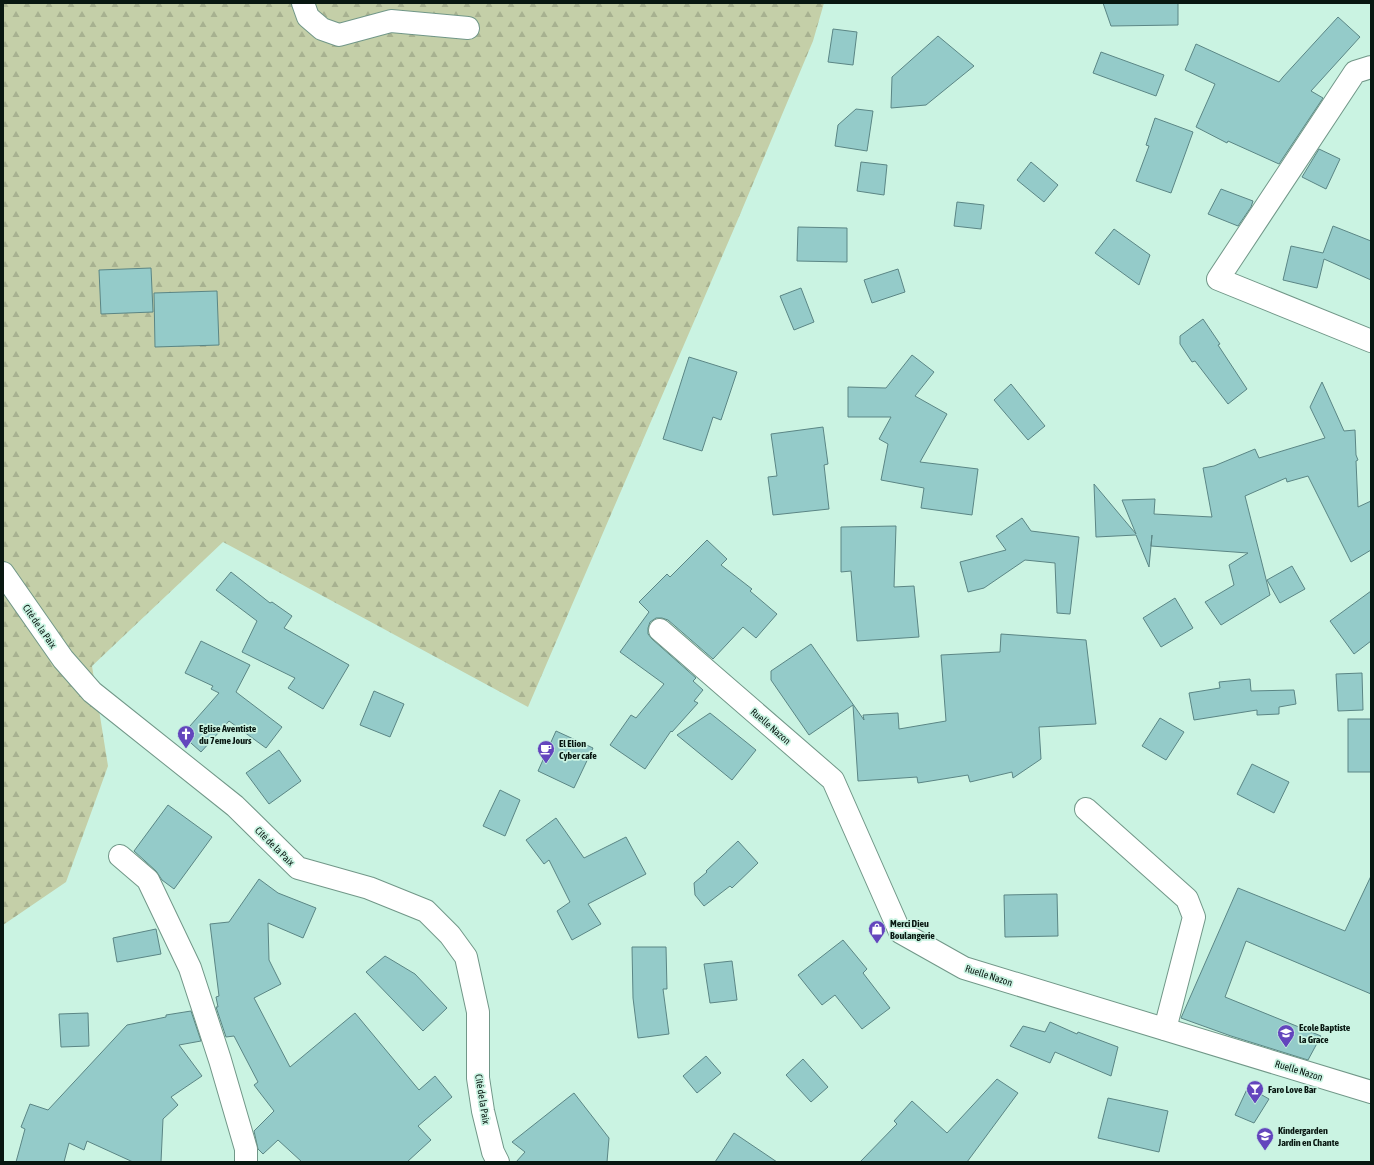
<svg xmlns="http://www.w3.org/2000/svg" width="1374" height="1165" viewBox="0 0 1374 1165" font-family="'Asap Condensed',sans-serif">
  <style>
    .forest { fill: url(#forest-firs) }
    .building { fill: #94cbc9; stroke: #5b8685 }
    .lines { fill: none; stroke-linecap: round; stroke-linejoin: round }
    .minor-casing { stroke: #719788; stroke-width: 24 }
    .minor { stroke: #fff; stroke-width: 22 }
    .labels { text-anchor: middle; stroke-width: 3.5; stroke-linejoin: round; paint-order: stroke }
    .street-label { font-size: 10px; fill: #081711; stroke: #caf3e2 }
    .poi-label { font-size: 10px; font-weight: bold; fill: #081711; stroke: #caf3e2; text-anchor: start }
  </style>
  <defs>
    <pattern id="forest-firs" width="22" height="20" patternUnits="userSpaceOnUse"><rect width="22" height="20" fill="#c4cfa8"/><path d="M5 1l3.5 6h-7zM16 11l3.5 6h-7z" fill="#a7b190"/></pattern>
  </defs>
  <rect width="100%" height="100%" fill="#caf3e2"/>
  <path class="forest" d="M 3,3 L 824,3 L 813,41 L 736,224 L 528,707 L 223,542 L 92,666 L 108,766 L 66,882 L 3,925 Z"/>
  <g class="building">
    <path d="M 1103,3 L 1178,3 L 1178,25 L 1111,26 Z"/>
    <path d="M 1338,17 L 1360,37 L 1311,91 L 1323,98 L 1279,164 L 1228,141 L 1227,143 L 1196,127 L 1215,84 L 1185,70 L 1196,44 L 1279,82 L 1283,77 Z"/>
    <path d="M 833,29 L 857,32 L 853,65 L 828,62 Z"/>
    <path d="M 938,36 L 974,66 L 926,105 L 891,108 L 892,77 Z"/>
    <path d="M 1101,52 L 1164,75 L 1156,96 L 1093,73 Z"/>
    <path d="M 856,109 L 873,111 L 867,151 L 835,146 L 838,125 Z"/>
    <path d="M 1155,118 L 1193,132 L 1171,193 L 1136,181 L 1149,146 L 1146,145 Z"/>
    <path d="M 1319,149 L 1340,159 L 1326,189 L 1302,177 Z"/>
    <path d="M 861,162 L 887,165 L 884,195 L 857,191 Z"/>
    <path d="M 1031,162 L 1058,185 L 1044,202 L 1017,180 Z"/>
    <path d="M 1221,189 L 1253,201 L 1251,207 L 1238,226 L 1208,214 Z"/>
    <path d="M 957,202 L 984,205 L 981,229 L 954,226 Z"/>
    <path d="M 1333,226 L 1371,241 L 1371,280 L 1324,259 L 1317,288 L 1283,280 L 1291,246 L 1323,253 Z"/>
    <path d="M 798,227 L 847,228 L 847,262 L 797,261 Z"/>
    <path d="M 1114,229 L 1150,255 L 1139,285 L 1095,253 Z"/>
    <path d="M 151,268 L 153,312 L 101,314 L 99,270 Z"/>
    <path d="M 898,269 L 905,292 L 872,303 L 864,280 Z"/>
    <path d="M 801,288 L 814,322 L 794,330 L 780,296 Z"/>
    <path d="M 217,291 L 219,345 L 155,347 L 154,293 Z"/>
    <path d="M 1203,319 L 1220,344 L 1218,345 L 1247,389 L 1228,404 L 1195,361 L 1192,362 L 1180,344 L 1180,336 Z"/>
    <path d="M 912,355 L 934,372 L 915,396 L 947,414 L 920,462 L 978,469 L 972,515 L 921,508 L 924,488 L 881,480 L 888,444 L 879,439 L 891,417 L 848,417 L 848,387 L 886,388 Z"/>
    <path d="M 689,357 L 737,372 L 721,420 L 713,417 L 702,451 L 663,439 Z"/>
    <path d="M 1322,382 L 1344,431 L 1355,430 L 1356,455 L 1358,460 L 1356,461 L 1358,507 L 1371,501 L 1371,550 L 1351,562 L 1308,476 L 1287,482 L 1286,478 L 1245,496 L 1270,595 L 1221,625 L 1205,602 L 1234,585 L 1229,565 L 1248,553 L 1151,546 L 1152,535 L 1149,567 L 1136,535 L 1096,537 L 1094,484 L 1136,534 L 1122,500 L 1155,499 L 1154,514 L 1212,517 L 1203,468 L 1214,466 L 1255,449 L 1259,458 L 1325,438 L 1310,407 Z"/>
    <path d="M 1011,384 L 1045,426 L 1028,440 L 994,400 Z"/>
    <path d="M 823,427 L 828,464 L 824,465 L 829,509 L 773,515 L 768,477 L 777,476 L 771,434 Z"/>
    <path d="M 1022,518 L 1031,531 L 1079,537 L 1070,614 L 1057,613 L 1055,563 L 1025,560 L 984,588 L 968,592 L 960,562 L 1006,550 L 996,536 Z"/>
    <path d="M 896,526 L 894,587 L 914,586 L 919,637 L 857,641 L 851,571 L 841,572 L 841,527 Z"/>
    <path d="M 707,540 L 727,559 L 721,565 L 752,589 L 750,591 L 777,614 L 756,638 L 743,627 L 713,659 L 668,620 L 662,618 L 656,618 L 650,622 L 648,628 L 648,634 L 652,639 L 696,678 L 693,681 L 703,690 L 694,701 L 698,703 L 672,732 L 671,731 L 645,769 L 610,745 L 631,715 L 636,718 L 664,684 L 620,652 L 649,612 L 639,602 L 667,574 L 670,577 Z"/>
    <path d="M 1292,566 L 1305,589 L 1280,603 L 1267,580 Z"/>
    <path d="M 231,572 L 270,603 L 272,602 L 292,616 L 284,628 L 349,665 L 323,709 L 288,688 L 295,678 L 242,652 L 257,621 L 216,590 Z"/>
    <path d="M 1371,591 L 1371,641 L 1354,654 L 1330,621 Z"/>
    <path d="M 1175,598 L 1193,628 L 1161,647 L 1143,618 Z"/>
    <path d="M 1001,634 L 1086,640 L 1096,724 L 1039,727 L 1041,759 L 1013,778 L 1012,772 L 970,782 L 968,775 L 918,783 L 917,777 L 858,781 L 853,705 L 809,735 L 771,680 L 771,671 L 811,644 L 864,720 L 863,715 L 898,713 L 899,729 L 946,721 L 941,655 L 1000,652 Z"/>
    <path d="M 201,641 L 250,665 L 236,692 L 282,727 L 266,748 L 229,721 L 201,752 L 182,735 L 219,693 L 211,689 L 213,686 L 185,673 Z"/>
    <path d="M 1362,673 L 1363,710 L 1338,711 L 1336,674 Z"/>
    <path d="M 1250,679 L 1251,691 L 1294,690 L 1296,704 L 1279,707 L 1279,714 L 1257,715 L 1257,710 L 1194,720 L 1189,693 L 1220,688 L 1219,682 Z"/>
    <path d="M 374,691 L 404,704 L 390,737 L 360,725 Z"/>
    <path d="M 710,713 L 756,750 L 732,780 L 677,735 Z"/>
    <path d="M 1160,718 L 1184,732 L 1166,760 L 1142,746 Z"/>
    <rect x="1348" y="719" width="23" height="53"/>
    <path d="M 556,731 L 593,748 L 574,788 L 538,771 Z"/>
    <path d="M 279,750 L 301,781 L 269,804 L 246,773 Z"/>
    <path d="M 1252,764 L 1289,782 L 1274,813 L 1237,794 Z"/>
    <path d="M 500,790 L 520,800 L 505,836 L 483,826 Z"/>
    <path d="M 168,805 L 212,837 L 174,889 L 162,880 L 156,871 L 134,851 Z"/>
    <path d="M 556,818 L 584,858 L 626,837 L 646,874 L 588,904 L 601,924 L 572,940 L 557,911 L 570,902 L 549,860 L 544,864 L 526,840 Z"/>
    <path d="M 738,841 L 758,863 L 732,888 L 730,886 L 704,906 L 695,895 L 694,883 L 707,872 L 706,871 Z"/>
    <path d="M 1371,876 L 1371,994 L 1246,941 L 1225,997 L 1321,1036 L 1308,1060 L 1231,1036 L 1181,1018 L 1238,888 L 1345,931 Z"/>
    <path d="M 259,879 L 278,893 L 316,908 L 303,938 L 268,923 L 269,960 L 281,984 L 254,998 L 290,1067 L 355,1013 L 419,1090 L 435,1076 L 452,1097 L 418,1126 L 431,1140 L 407,1162 L 302,1162 L 278,1140 L 263,1154 L 258,1149 L 254,1131 L 274,1111 L 254,1085 L 258,1082 L 234,1036 L 226,1037 L 216,1007 L 218,1007 L 216,997 L 219,996 L 210,924 L 229,922 Z"/>
    <path d="M 1057,894 L 1058,936 L 1005,937 L 1004,895 Z"/>
    <path d="M 156,929 L 161,954 L 117,962 L 113,938 Z"/>
    <path d="M 843,940 L 867,969 L 863,973 L 890,1008 L 862,1029 L 835,995 L 822,1005 L 798,975 Z"/>
    <path d="M 632,947 L 666,947 L 667,989 L 663,989 L 669,1034 L 638,1038 L 633,998 Z"/>
    <path d="M 385,956 L 415,974 L 447,1008 L 423,1031 L 366,972 Z"/>
    <path d="M 732,961 L 737,1000 L 710,1003 L 704,964 Z"/>
    <path d="M 191,1011 L 201,1041 L 179,1045 L 202,1076 L 171,1097 L 178,1105 L 163,1119 L 161,1162 L 133,1162 L 87,1141 L 84,1150 L 69,1143 L 64,1162 L 16,1162 L 25,1129 L 21,1127 L 30,1104 L 48,1110 L 127,1025 L 166,1017 L 166,1015 Z"/>
    <path d="M 88,1013 L 89,1046 L 61,1047 L 59,1014 Z"/>
    <path d="M 1050,1022 L 1077,1034 L 1078,1032 L 1118,1047 L 1111,1076 L 1055,1052 L 1050,1063 L 1010,1046 L 1023,1026 L 1045,1032 Z"/>
    <path d="M 706,1056 L 721,1073 L 697,1093 L 683,1076 Z"/>
    <path d="M 803,1059 L 828,1087 L 811,1102 L 786,1075 Z"/>
    <path d="M 997,1079 L 1018,1093 L 967,1162 L 860,1162 L 897,1124 L 894,1121 L 912,1101 L 947,1133 Z"/>
    <path d="M 1248,1087 L 1269,1099 L 1254,1123 L 1235,1115 Z"/>
    <path d="M 574,1093 L 609,1138 L 607,1162 L 516,1162 L 525,1152 L 512,1142 Z"/>
    <path d="M 1108,1098 L 1168,1111 L 1159,1152 L 1098,1138 Z"/>
    <path d="M 734,1133 L 777,1162 L 715,1162 Z"/>
  </g>
  <g class="lines">
    <g class="minor-casing">
      <g id="minor">
        <path d="M 303,3 L 308,17 L 322,29 L 339,35 L 391,21 L 468,28"/>
        <path d="M 1371,67 L 1355,72 L 1218,279 L 1371,341"/>
        <path d="M 3,573 L 63,659 L 92,692 L 235,806 L 298,868 L 369,888 L 426,911 L 450,935 L 466,957 L 478,1012 L 478,1078 L 483,1111 L 493,1152 L 498,1162"/>
        <path d="M 660,630 L 833,780 L 900,932 L 964,968 L 1371,1092"/>
        <path d="M 1086,809 L 1187,899 L 1194,917 L 1165,1029"/>
        <path d="M 120,856 L 148,880 L 190,968 L 220,1060 L 246,1149 L 246,1162"/>
      </g>
    </g>
    <use href="#minor" class="minor"/>
  </g>
  <defs>
    <g id="church-pin" transform="scale(0.9)"><path d="M0 17L-7.5 6A9.5 9.5 0 1 1 7.5 6Z" fill="#6345bd" stroke="#caf3e2"/><path d="M-1.2-6h2.4v3.5h3.3v2.4h-3.3V6h-2.4V-.1h-3.3v-2.4h3.3Z" fill="#fff"/></g>
    <g id="cafe-pin" transform="scale(0.9)"><path d="M0 17L-7.5 6A9.5 9.5 0 1 1 7.5 6Z" fill="#6345bd" stroke="#caf3e2"/><path d="M-5.5-4.5H6V0H3Q3 3.5 0 3.5H-2.5Q-5.5 3.5-5.5 0ZM3-3.2v2h1.7v-2ZM-6 4.5H4V6H-6Z" fill="#fff"/></g>
    <g id="shop-pin" transform="scale(0.9)"><path d="M0 17L-7.5 6A9.5 9.5 0 1 1 7.5 6Z" fill="#6345bd" stroke="#caf3e2"/><path d="M-5-2.5h2.3a2.7 3.5 0 0 1 5.4 0H5L5.5 6h-11ZM-1.5-2.5h3a1.5 2.3 0 0 0-3 0Z" fill="#fff"/></g>
    <g id="school-pin" transform="scale(0.9)"><path d="M0 17L-7.5 6A9.5 9.5 0 1 1 7.5 6Z" fill="#6345bd" stroke="#caf3e2"/><path d="M0-5L7-2L0 1L-7-2ZM-4 1L0 2.5L4 1V4Q0 6-4 4Z" fill="#fff"/></g>
    <g id="bar-pin" transform="scale(0.9)"><path d="M0 17L-7.5 6A9.5 9.5 0 1 1 7.5 6Z" fill="#6345bd" stroke="#caf3e2"/><path d="M-6-5H6L.8 .8V4.5H3.5V6h-7V4.5H-.8V.8Z" fill="#fff"/></g>
  </defs>
  <g fill-rule="evenodd">
    <use href="#church-pin" x="186" y="734"/>
    <use href="#cafe-pin" x="546" y="749"/>
    <use href="#shop-pin" x="877" y="929"/>
    <use href="#school-pin" x="1286" y="1033"/>
    <use href="#bar-pin" x="1255" y="1089"/>
    <use href="#school-pin" x="1265" y="1136"/>
  </g>
  <g class="labels">
    <g class="street-label">
      <text transform="translate(40 626) rotate(55)" y="4">Cité de la Paix</text>
      <text transform="translate(771 726) rotate(41)" y="4">Ruelle Nazon</text>
      <text transform="translate(275 846) rotate(45)" y="4">Cité de la Paix</text>
      <text transform="translate(989 975) rotate(18)" y="4">Ruelle Nazon</text>
      <text transform="translate(1299 1070) rotate(17)" y="4">Ruelle Nazon</text>
      <text transform="translate(483 1099) rotate(81)" y="4">Cité de la Paix</text>
    </g>
    <g class="poi-label">
      <text x="199" y="732">Eglise Aventiste<tspan x="199" dy="12">du 7eme Jours</tspan></text>
      <text x="559" y="747">El Elion<tspan x="559" dy="12">Cyber cafe</tspan></text>
      <text x="890" y="927">Merci Dieu<tspan x="890" dy="12">Boulangerie</tspan></text>
      <text x="1299" y="1031">Ecole Baptiste<tspan x="1299" dy="12">la Grace</tspan></text>
      <text x="1268" y="1093">Faro Love Bar</text>
      <text x="1278" y="1134">Kindergarden<tspan x="1278" dy="12">Jardin en Chante</tspan></text>
    </g>
  </g>
  <rect width="1374" height="1165" fill="none" stroke="#081711" stroke-width="8"/>
</svg>
